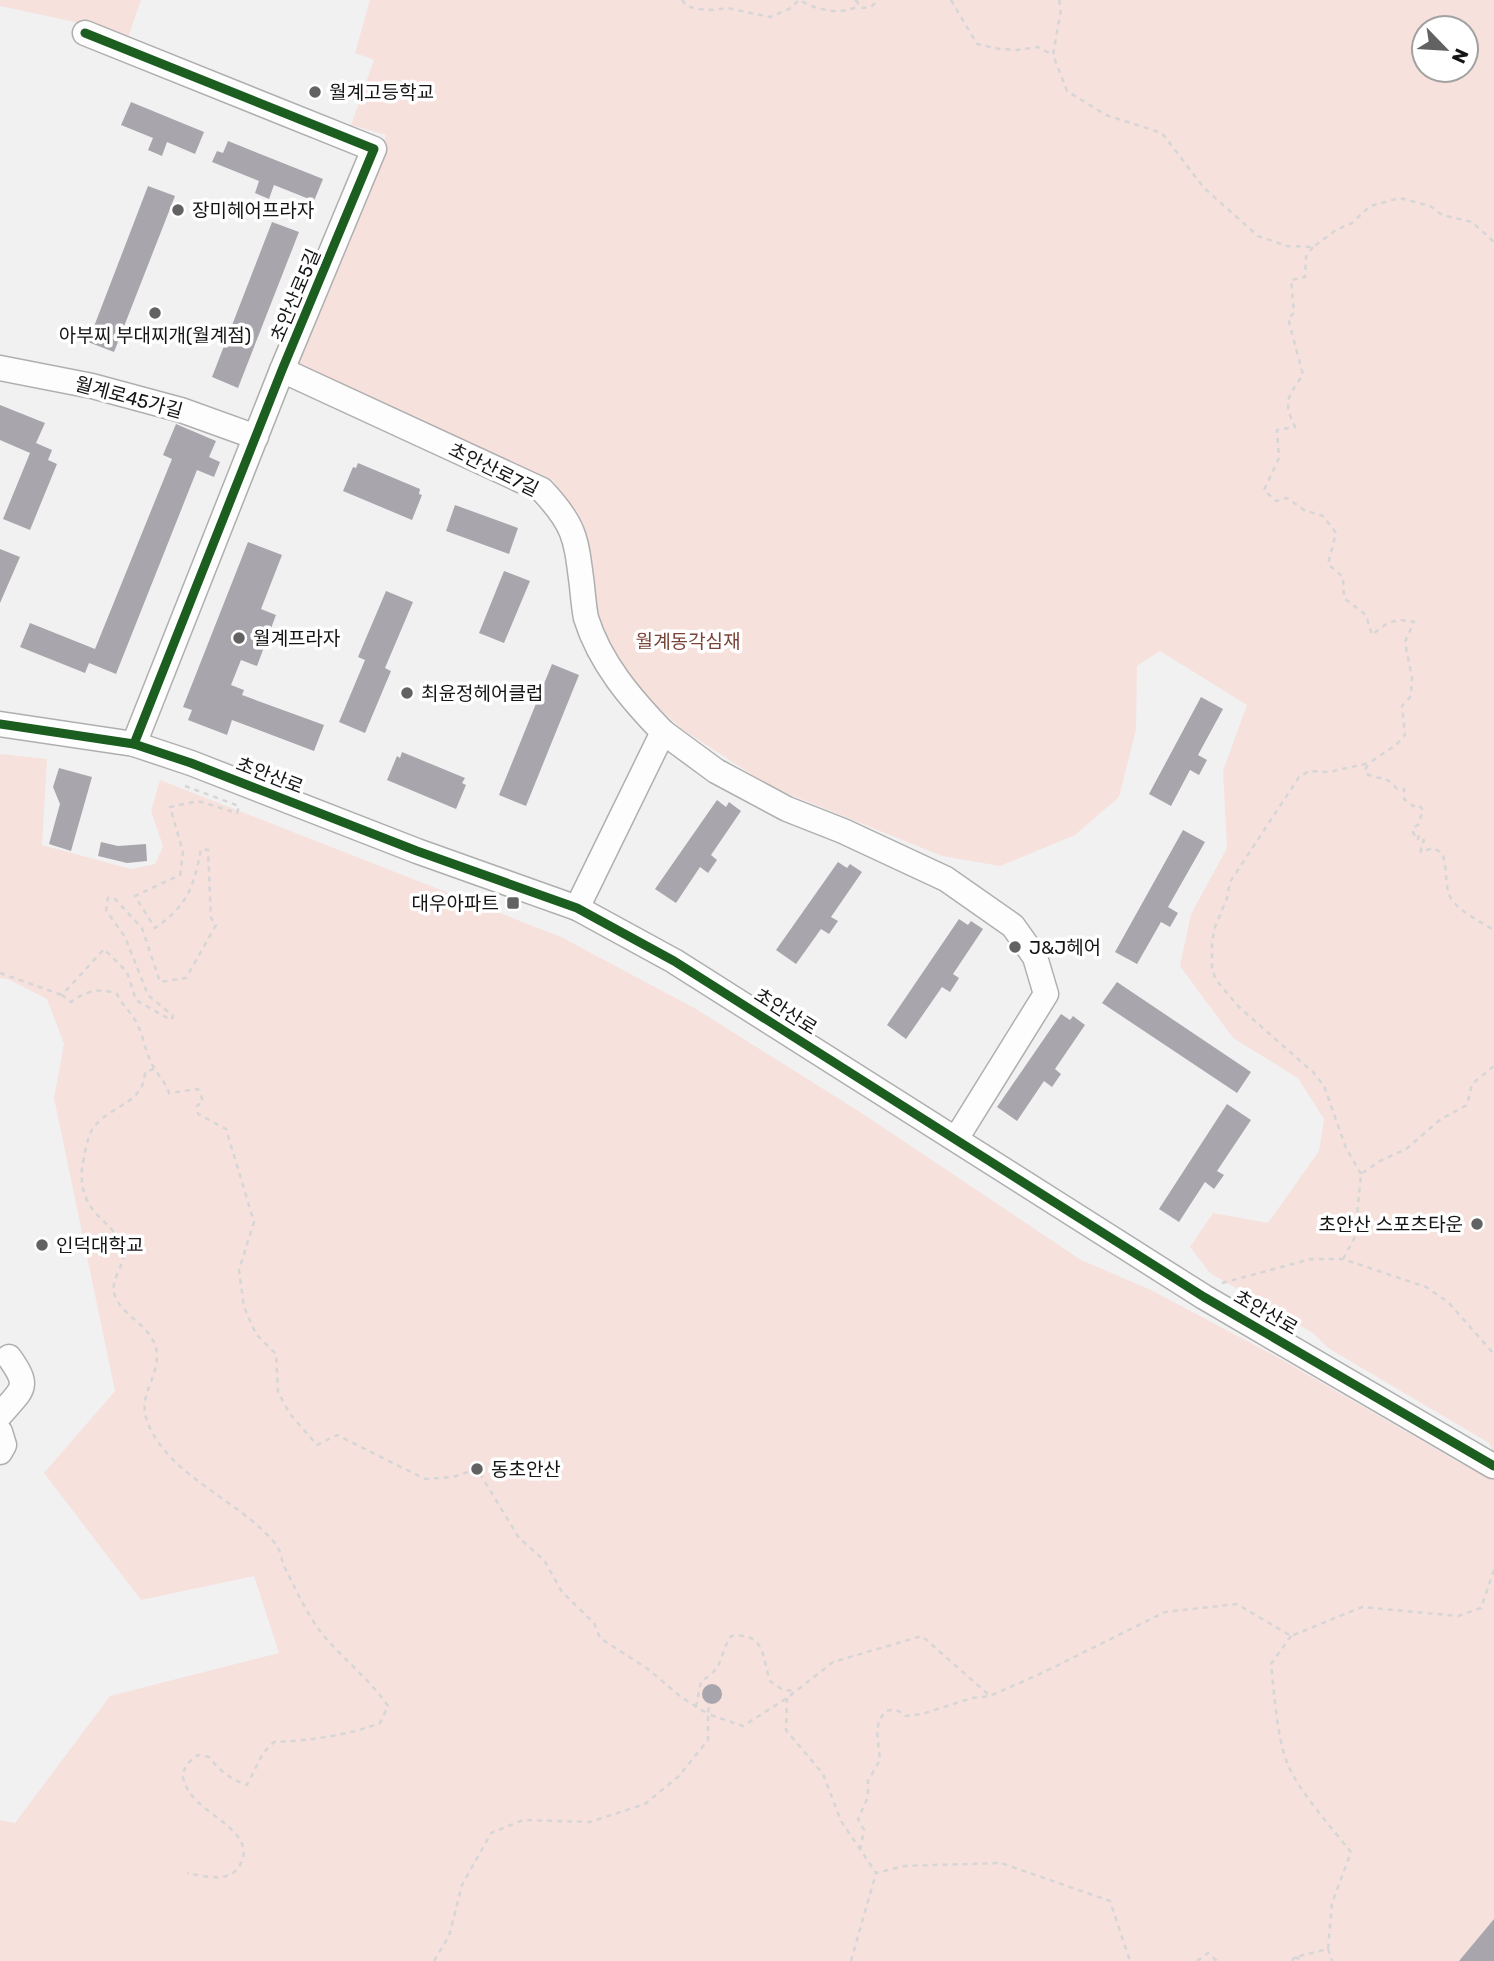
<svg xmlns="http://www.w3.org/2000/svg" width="1494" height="1961" viewBox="0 0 1494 1961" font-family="Rubik,'Noto Sans KR',sans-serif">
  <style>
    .green { fill: #f6e1dd; fill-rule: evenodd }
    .building { fill: #a8a6ac }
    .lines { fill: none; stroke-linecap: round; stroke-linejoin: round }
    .minor-casing { stroke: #b0afb0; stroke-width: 27 }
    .path { stroke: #d7d6d7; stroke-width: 2.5; stroke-dasharray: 5 5; stroke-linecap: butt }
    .minor { stroke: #fdfdfd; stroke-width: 24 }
    .cycleway-casing { stroke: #fff; stroke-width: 13 }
    .cycleway { stroke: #1b5e20; stroke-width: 9 }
    .poi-dot { fill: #636263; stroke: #fff; stroke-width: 2.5 }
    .labels { text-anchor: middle; stroke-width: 7; stroke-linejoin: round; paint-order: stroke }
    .poi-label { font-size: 19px; fill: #161516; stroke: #fff; text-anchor: start }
    .street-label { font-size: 19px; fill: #161516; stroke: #fff }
    .park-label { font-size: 19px; fill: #7a4338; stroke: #fff }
  </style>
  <rect width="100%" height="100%" fill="#f2f1f2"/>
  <g class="green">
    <path d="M 0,0 L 141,0 L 128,38 L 103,28 L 0,6 Z"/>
    <path d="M 370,0 L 1494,0 L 1494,1454 L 1489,1443 L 1328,1348 L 1313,1333 L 1210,1273 L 1190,1247 L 1213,1213 L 1268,1223 L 1319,1151 L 1324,1119 L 1298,1078 L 1233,1038 L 1180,966 L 1191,914 L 1227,848 L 1223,771 L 1247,705 L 1160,651 L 1137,666 L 1136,730 L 1119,797 L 1075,835 L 1000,866 L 942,856 L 769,786 L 682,729 L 624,676 L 600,629 L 582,529 L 553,480 L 294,369 L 386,135 L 351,125 L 374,60 L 355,53 ZM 1424,28 L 1466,28 L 1466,70 L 1424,70 Z"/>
    <path d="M 0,754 L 47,759 L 42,845 L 131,869 L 155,864 L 163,846 L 151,811 L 160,780 L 561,937 L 696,1009 L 860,1112 L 1081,1260 L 1151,1290 L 1279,1358 L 1472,1470 L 1489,1469 L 1494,1459 L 1494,1919 L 1459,1961 L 0,1961 L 0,1820 L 15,1823 L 110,1696 L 279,1653 L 254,1576 L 141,1600 L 44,1473 L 115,1391 L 54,1098 L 64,1044 L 47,999 L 8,979 L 0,978 Z"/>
  </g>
  <g class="building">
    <path d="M 131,102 L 204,132 L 195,154 L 167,142 L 162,156 L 148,150 L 153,138 L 121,125 Z"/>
    <path d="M 228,141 L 323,179 L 314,201 L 274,185 L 269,199 L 255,193 L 259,181 L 212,162 L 217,151 L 223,153 Z"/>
    <path d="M 148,186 L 175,196 L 114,352 L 88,342 Z"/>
    <path d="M 272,222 L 299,232 L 238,388 L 212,377 Z"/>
    <path d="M 0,405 L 45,423 L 36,443 L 52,450 L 48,460 L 57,464 L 30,530 L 3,519 L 30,453 L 0,440 Z"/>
    <path d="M 176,424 L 216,441 L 209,457 L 220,462 L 214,477 L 197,470 L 116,674 L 89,663 L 85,673 L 20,647 L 30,623 L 95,649 L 172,459 L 163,455 Z"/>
    <path d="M 358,463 L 420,489 L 419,494 L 422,495 L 412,520 L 343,491 L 353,467 L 356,468 Z"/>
    <path d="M 455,505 L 518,528 L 509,554 L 446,531 Z"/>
    <path d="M 248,542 L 282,555 L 261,609 L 276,615 L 257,666 L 241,660 L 231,685 L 244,690 L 242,695 L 324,725 L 314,751 L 232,720 L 227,735 L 188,720 L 192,710 L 183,707 Z"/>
    <path d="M 0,549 L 20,557 L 0,603 Z"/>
    <path d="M 504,571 L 530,581 L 504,643 L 479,633 Z"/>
    <path d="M 386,591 L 413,602 L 385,668 L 391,671 L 365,733 L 339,722 L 365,660 L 358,657 Z"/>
    <path d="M 552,664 L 579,675 L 526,806 L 499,795 Z"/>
    <path d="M 1201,697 L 1223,709 L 1198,755 L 1207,760 L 1199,775 L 1190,770 L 1171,806 L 1149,794 Z"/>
    <path d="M 402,752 L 465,778 L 462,783 L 466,785 L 456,809 L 387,780 L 397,756 L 400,758 Z"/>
    <path d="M 59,768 L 92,777 L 71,851 L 49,844 L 60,804 L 53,787 Z"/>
    <path d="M 717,800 L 726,807 L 729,802 L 741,811 L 711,855 L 717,860 L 708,873 L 700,867 L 676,903 L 655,889 Z"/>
    <path d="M 1183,830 L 1205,842 L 1168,907 L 1178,913 L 1170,927 L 1161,922 L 1137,964 L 1115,952 Z"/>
    <path d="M 101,842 L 118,846 L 146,844 L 147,861 L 127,863 L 98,856 Z"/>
    <path d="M 838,862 L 847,868 L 850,864 L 862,872 L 831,917 L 838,921 L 829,934 L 821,929 L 796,964 L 776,950 Z"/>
    <path d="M 959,919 L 968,925 L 971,921 L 983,929 L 953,974 L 959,978 L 950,992 L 942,987 L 906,1039 L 887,1025 Z"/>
    <path d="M 1117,982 L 1251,1072 L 1237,1093 L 1102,1003 Z"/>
    <path d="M 1061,1014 L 1070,1020 L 1073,1016 L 1085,1025 L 1055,1069 L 1061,1074 L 1052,1087 L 1044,1081 L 1017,1121 L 997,1107 Z"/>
    <path d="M 1227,1104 L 1251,1120 L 1217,1171 L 1224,1175 L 1214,1189 L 1205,1182 L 1179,1222 L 1159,1209 Z"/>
    <circle cx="712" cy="1694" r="10"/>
    <path d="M 1494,1919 L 1494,1961 L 1459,1961 Z"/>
  </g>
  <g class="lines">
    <g class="minor-casing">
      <g id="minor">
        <path d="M 85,33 L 374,149 L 282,370 L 134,744"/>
        <path d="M 0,368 L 92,386 L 181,410 L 256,437"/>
        <path d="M 282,370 L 542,490 C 576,526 576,539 582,586 C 583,596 584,608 586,618 C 600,663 631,699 663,732 L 577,908"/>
        <path d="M 0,724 L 134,744 L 191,763 L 417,851 L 577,908 L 674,961 L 1204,1297 L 1493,1466"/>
        <path d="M 663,732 L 716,771 L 787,809 L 843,831 L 946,879 L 1013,926 L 1035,957 L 1046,994 L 956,1139"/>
        <path d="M 0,1415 C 23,1388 31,1388 9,1357"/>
        <path d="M 0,1432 L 4,1445 L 0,1452"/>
      </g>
    </g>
    <g class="path">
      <path d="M 682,0 L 687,6 L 697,9 L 715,10 L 727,8 L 770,17 L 789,9 L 799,0 C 816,9 835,15 854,8 L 856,0"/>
      <path d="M 856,0 L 861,8 L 871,7 L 878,0"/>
      <path d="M 951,0 L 977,44 L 1000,49 L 1017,50 L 1038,47 L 1053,55"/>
      <path d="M 1059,0 L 1061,9 L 1053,55 L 1067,91 L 1106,115 L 1162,133 L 1204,188 L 1258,236 L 1287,246 L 1313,247 L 1336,230 L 1352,223 L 1370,206 L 1400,198 L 1430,206 L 1442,215 L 1472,222 L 1494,242"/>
      <path d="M 1313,247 L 1306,257 L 1305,277 L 1291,280 L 1294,313 L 1288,318 L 1303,375 C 1287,397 1283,402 1295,427 L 1277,430 L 1279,458 L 1264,490 L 1276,501 L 1287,498 L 1304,510 L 1323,516 L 1336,533 L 1328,564 L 1343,577 L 1344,598 L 1366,615 L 1372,635 C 1386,623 1395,617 1414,622 L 1405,642 L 1412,678 L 1411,696 L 1402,706 L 1405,735 L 1396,745 L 1369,763"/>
      <path d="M 185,786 L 239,806 L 237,813 L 198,801 L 170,807 L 183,852 L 180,875 L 135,896 L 155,928 C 187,906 194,887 201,849 L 208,850 L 211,918 L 216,925 L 186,978 L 160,982 L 142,928 L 114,898 L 108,898 L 106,910 L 125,937 L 148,995 L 173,1016 L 171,1020 L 136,1000 L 127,972 L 104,949 L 62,995 L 71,1002 C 86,991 99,987 117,994 C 121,1003 128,1009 133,1017 C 143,1031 144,1049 152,1064 C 157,1075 166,1082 169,1093 L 198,1089 L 203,1101 L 197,1106 L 198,1114 L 226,1129 L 254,1222 L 239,1270 L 244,1307 L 256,1334 L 276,1354 L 278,1392 L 290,1414 L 317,1445 L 337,1435 L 425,1479 L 453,1477 L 477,1469 L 519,1538 L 544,1560 L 562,1592 L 594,1623 L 600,1638 L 648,1669 L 681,1697 L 708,1714 L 709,1705"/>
      <path d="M 0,973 L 62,995"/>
      <path d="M 154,1069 L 145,1072 C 144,1104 110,1105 93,1128 C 87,1137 84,1157 82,1169 C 78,1218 118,1220 123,1251 C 126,1264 111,1278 114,1292 C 118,1316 157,1326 157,1356 C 156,1385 135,1397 150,1428 C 174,1478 238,1500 274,1542 C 280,1548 281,1558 284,1566 C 295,1588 306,1612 320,1631 C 341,1658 369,1678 388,1706 L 380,1723 C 349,1735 308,1741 274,1742 L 263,1753 L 247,1785 C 230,1779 220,1771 209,1757 L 198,1755 L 188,1763 L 182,1774 C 185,1786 189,1794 198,1802 C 216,1820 259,1838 238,1868 C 228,1883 202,1876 187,1873"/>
      <path d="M 1361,1174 L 1346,1148 L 1324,1086 L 1314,1073 L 1239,1007 L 1216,980 L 1212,969 L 1212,942 L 1215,927 L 1227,898 L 1230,882 L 1299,777 L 1309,771 L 1329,772 L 1369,763 L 1365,770 L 1367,774 C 1384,782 1383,773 1397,789 L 1404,789 L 1404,799 L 1413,806 L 1419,805 L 1423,810 L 1418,825 L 1414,827 L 1413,833 L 1415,835 L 1419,834 L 1418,839 L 1423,838 L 1424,841 L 1421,844 L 1421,852 L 1433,848 L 1442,853 C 1447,866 1445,878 1448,891 C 1452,909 1480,921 1494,930"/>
      <path d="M 1343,1259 L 1355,1237 L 1361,1174 L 1380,1161 L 1406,1149 L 1441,1119 L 1467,1105 L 1472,1084 L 1494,1066"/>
      <path d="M 1222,1283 L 1311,1259 L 1343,1259 L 1426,1287 L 1448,1302 L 1494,1354"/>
      <path d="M 1291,1636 L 1271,1664 C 1274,1692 1277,1739 1288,1765 C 1301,1794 1331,1827 1351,1852 L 1332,1903 L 1328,1949 L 1295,1957 L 1292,1961"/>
      <path d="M 787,1698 L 786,1730 L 823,1774 L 841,1821 L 876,1873 L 904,1866 L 1001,1863 L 1110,1901 L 1130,1961"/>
      <path d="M 696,1707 L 701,1681 C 725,1668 718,1656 731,1636 C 765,1632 762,1656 770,1681 L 783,1690 L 795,1691"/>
      <path d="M 860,1850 L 864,1830 L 858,1819 L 868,1797 L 868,1781 L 880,1760 L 877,1732 L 879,1720 L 886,1711 L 895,1709 L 906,1716 L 922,1714 L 972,1698 L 990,1696 L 1042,1673 L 1165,1612 L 1237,1604 L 1291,1636 L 1362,1607 L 1458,1616 L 1481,1608 L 1494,1570"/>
      <path d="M 1328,1949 L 1332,1961"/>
      <path d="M 1295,1957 L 1304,1961"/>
      <path d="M 434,1961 L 449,1936 L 462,1885 L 491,1833 L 523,1820 L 590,1822 L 645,1804 L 679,1776 L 708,1740 L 708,1714 L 743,1726 L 787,1698 L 833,1662 L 922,1636 L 990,1696"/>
      <path d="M 851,1961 L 876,1873"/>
      <path d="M 1197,1961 L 1208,1953 L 1217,1961"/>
    </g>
    <use href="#minor" class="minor"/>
    <g class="cycleway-casing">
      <g id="cycleway">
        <path d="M 85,33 L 374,149 L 282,370 L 134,744"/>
        <path d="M 0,724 L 134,744 L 191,763 L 417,851 L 577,908 L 674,961 L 1204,1297 L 1494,1466"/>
      </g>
    </g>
    <use href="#cycleway" class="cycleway"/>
  </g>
  <g class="poi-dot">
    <circle cx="315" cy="92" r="7"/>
    <circle cx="178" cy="210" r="7"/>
    <circle cx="155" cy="313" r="7"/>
    <circle cx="239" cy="638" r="7"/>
    <circle cx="407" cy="693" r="7"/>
    <rect x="506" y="896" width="14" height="14" rx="3.5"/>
    <circle cx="1015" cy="947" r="7"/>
    <circle cx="1477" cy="1224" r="7"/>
    <circle cx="42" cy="1245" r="7"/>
    <circle cx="477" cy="1469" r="7"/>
  </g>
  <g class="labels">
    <g class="poi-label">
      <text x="329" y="99">월계고등학교</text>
      <text x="192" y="217">장미헤어프라자</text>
      <text x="155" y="342" text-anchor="middle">아부찌 부대찌개(월계점)</text>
      <text x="253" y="645">월계프라자</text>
      <text x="421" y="700">최윤정헤어클럽</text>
      <text x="499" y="910" text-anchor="end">대우아파트</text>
      <text x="1029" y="954">J&amp;J헤어</text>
      <text x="1463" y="1231" text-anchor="end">초안산 스포츠타운</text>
      <text x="56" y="1252">인덕대학교</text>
      <text x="491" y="1476">동초안산</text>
    </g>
    <g class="street-label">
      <text transform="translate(295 295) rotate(-67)" y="7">초안산로5길</text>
      <text transform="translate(129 397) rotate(15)" y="7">월계로45가길</text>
      <text transform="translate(494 469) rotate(26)" y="7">초안산로7길</text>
      <text transform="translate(270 775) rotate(21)" y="7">초안산로</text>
      <text transform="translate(786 1011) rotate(32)" y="7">초안산로</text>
      <text transform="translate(1266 1312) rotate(30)" y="7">초안산로</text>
    </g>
    <g class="park-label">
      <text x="688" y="648">월계동각심재</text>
    </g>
  </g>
  <g transform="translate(1445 49) rotate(115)"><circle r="33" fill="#ffffff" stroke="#a2a1a2" stroke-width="2"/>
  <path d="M0-5L12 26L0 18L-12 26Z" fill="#636263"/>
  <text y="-10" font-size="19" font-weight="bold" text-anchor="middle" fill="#161516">N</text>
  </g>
</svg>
